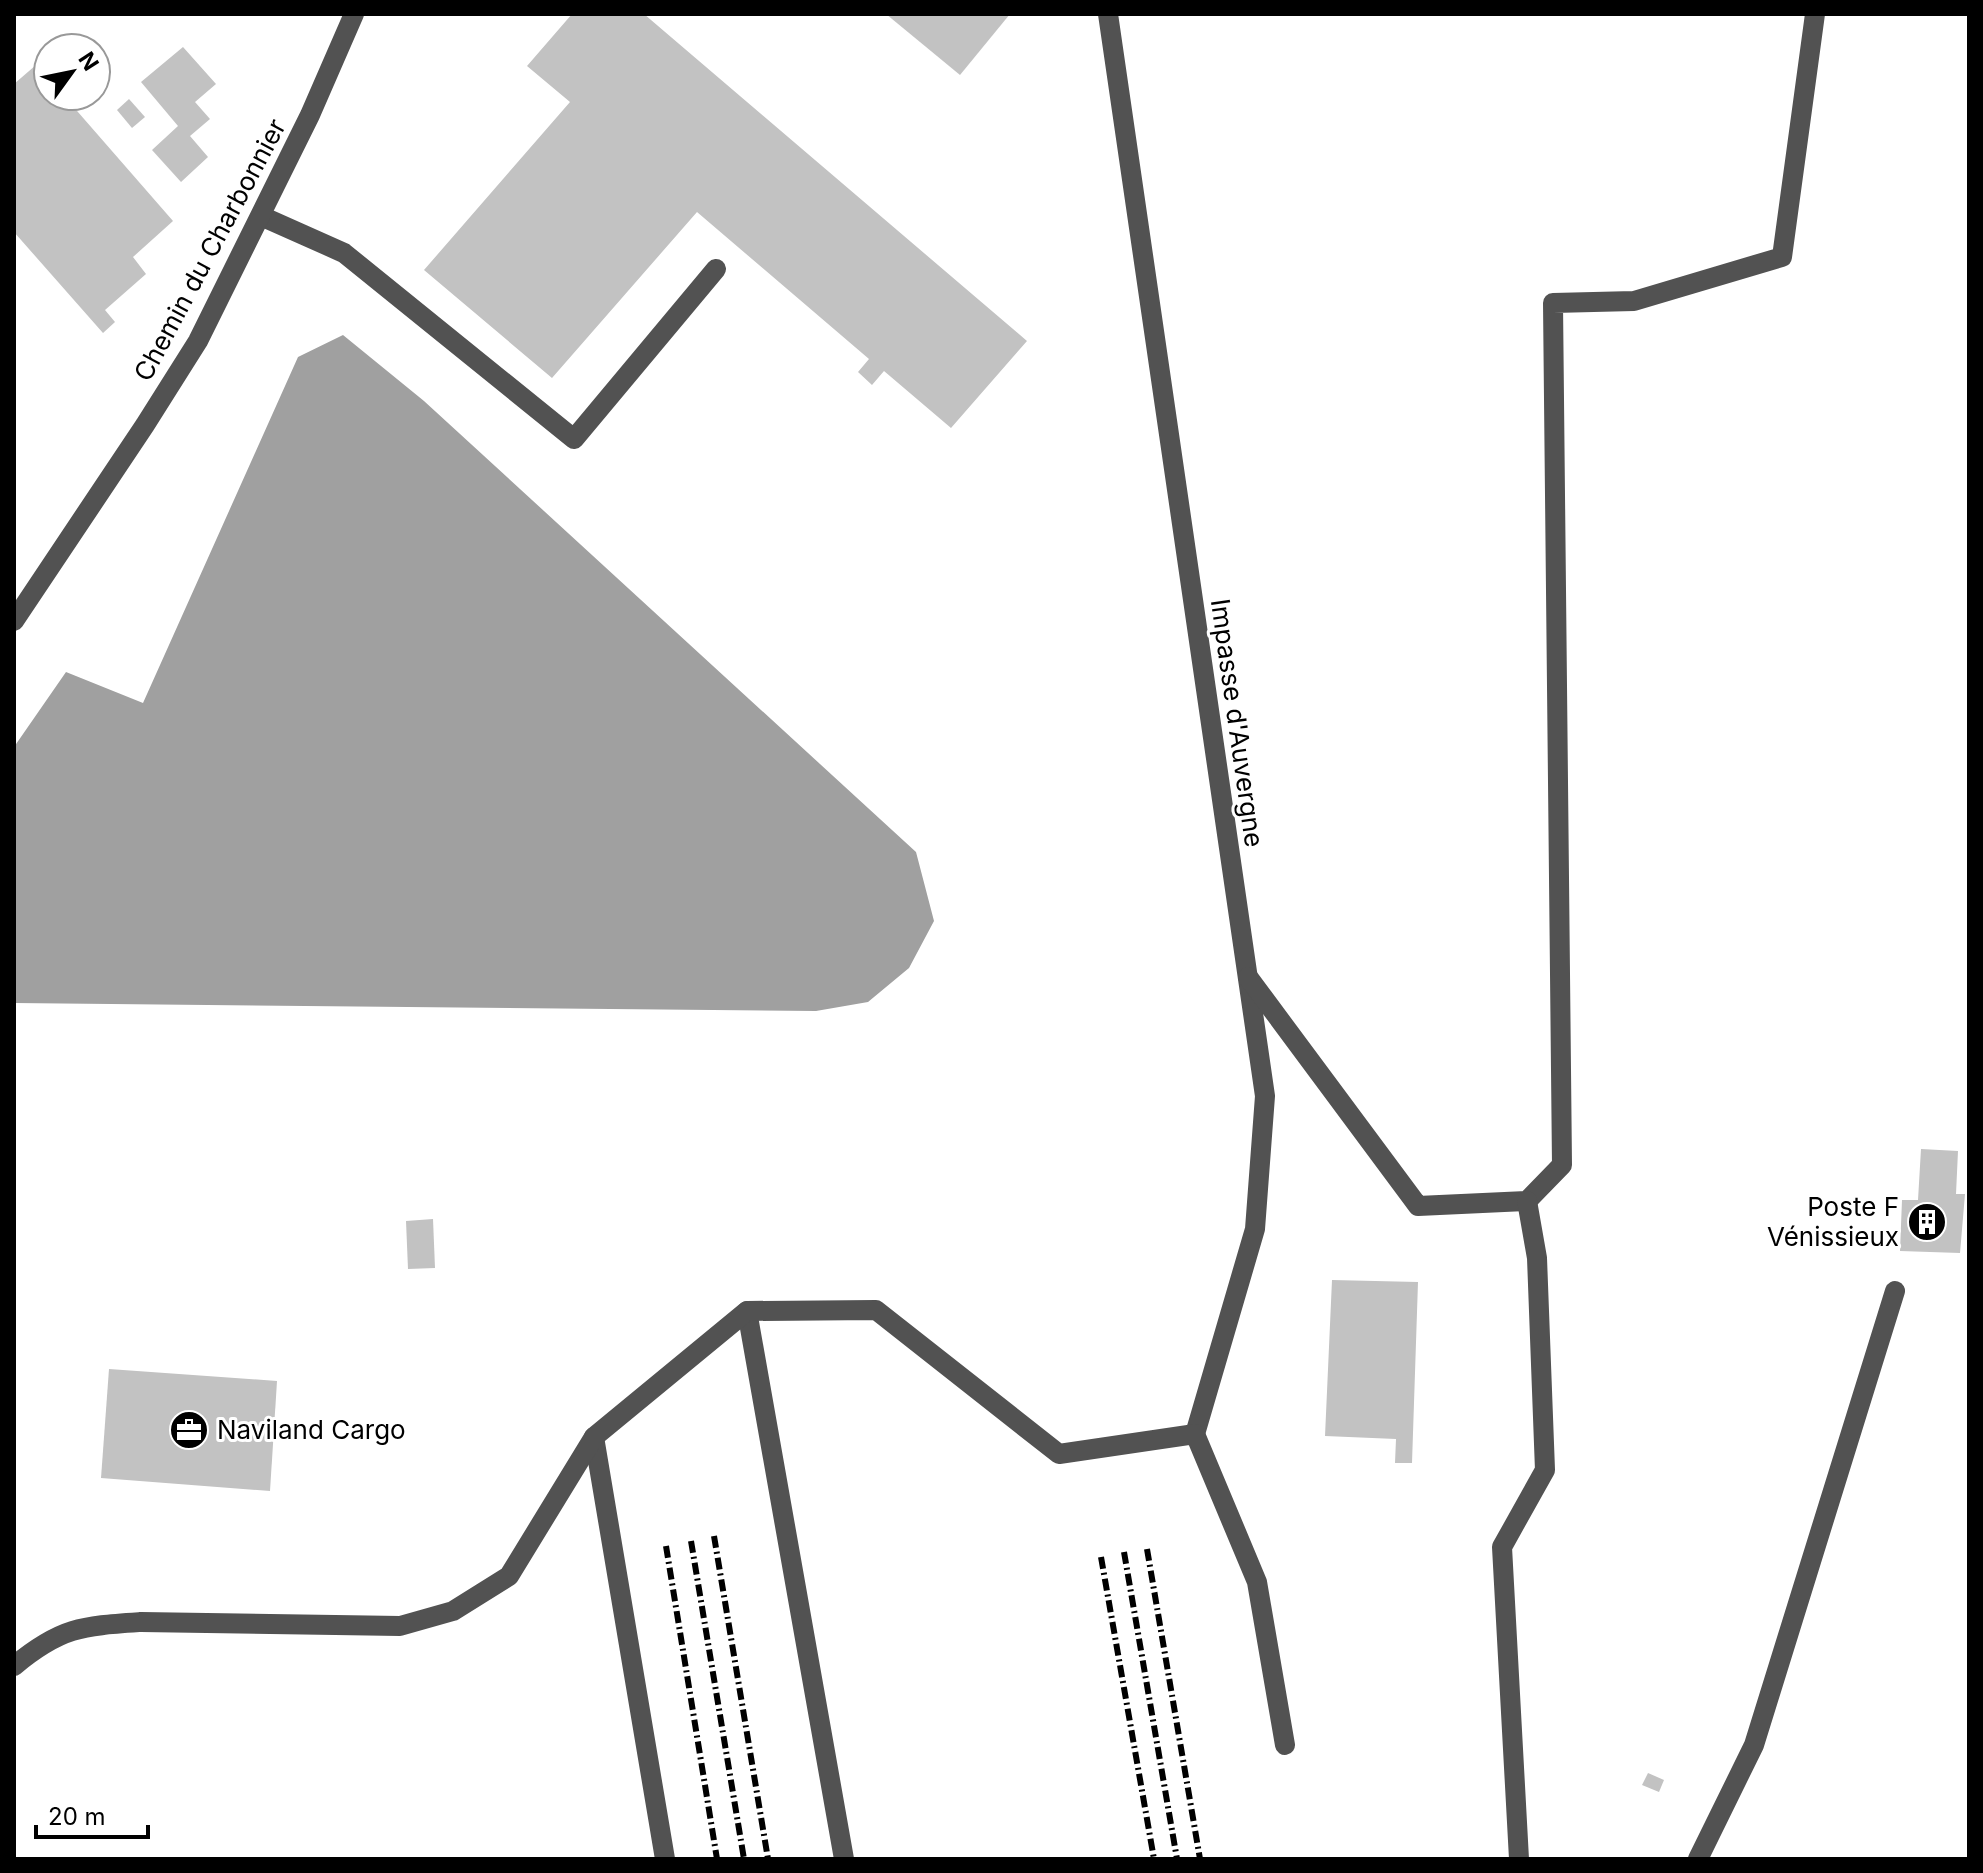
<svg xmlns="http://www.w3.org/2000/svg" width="1983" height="1873" viewBox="0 0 1983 1873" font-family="Inter,sans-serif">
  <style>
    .water { fill: #a0a0a0 }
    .building { fill: #c2c2c2 }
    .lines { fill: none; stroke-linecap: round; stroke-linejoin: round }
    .minor { stroke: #525252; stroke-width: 20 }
    .rail { stroke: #000; stroke-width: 6; stroke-dasharray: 12 4 2 4; stroke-linecap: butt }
    .labels { text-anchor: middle; stroke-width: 6; stroke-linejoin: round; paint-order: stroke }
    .street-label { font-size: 26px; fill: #000; stroke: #fff }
    .poi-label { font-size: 26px; fill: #000; stroke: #fff; text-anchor: end }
  </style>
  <rect width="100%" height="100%" fill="#fff"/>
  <path class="water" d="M 343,335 L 424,401 L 916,852 L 934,921 L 909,968 L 868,1002 L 816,1011 L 14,1003 L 14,747 L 66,672 L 143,703 L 298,357 Z"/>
  <g class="building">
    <path d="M 572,14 L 644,14 L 1027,341 L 951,428 L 884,371 L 872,385 L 858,372 L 869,359 L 697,212 L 552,378 L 424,270 L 570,102 L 527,66 Z"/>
    <path d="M 886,14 L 1010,14 L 960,75 Z"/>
    <path d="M 183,47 L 216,84 L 195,102 L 210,119 L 190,136 L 208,157 L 181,182 L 152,150 L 178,126 L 141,82 Z"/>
    <path d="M 36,65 L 48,78 L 48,96 L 64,96 L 173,221 L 133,257 L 146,274 L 105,310 L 115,322 L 103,333 L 14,232 L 14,84 Z"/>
    <path d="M 129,99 L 145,117 L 132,128 L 117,110 Z"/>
    <path d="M 1921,1149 L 1958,1151 L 1956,1194 L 1965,1194 L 1960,1253 L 1900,1251 L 1902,1200 L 1918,1200 Z"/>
    <path d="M 433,1219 L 435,1268 L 408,1269 L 406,1221 Z"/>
    <path d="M 1332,1280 L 1418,1282 L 1412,1463 L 1395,1463 L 1396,1439 L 1325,1436 Z"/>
    <path d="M 109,1369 L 277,1381 L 270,1491 L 101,1478 Z"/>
    <path d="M 1648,1773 L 1664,1780 L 1659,1792 L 1642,1785 Z"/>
  </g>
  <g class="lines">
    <g class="minor">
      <path d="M 1108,14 L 1265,1096 L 1255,1229 L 1195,1434"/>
      <path d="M 261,216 L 344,253 L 574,439 L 716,269"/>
      <path d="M 14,621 L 145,425 L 198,341 L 310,115 L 354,14"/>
      <path d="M 1248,977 L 1418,1206 L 1527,1201 L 1562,1165 L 1553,303 L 1634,301 L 1782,257 L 1815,14"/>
      <path d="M 747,1311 L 844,1859"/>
      <path d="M 594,1437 L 665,1859"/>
      <path d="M 14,1666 C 61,1627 82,1626 141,1622 L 400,1626 L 453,1611 L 509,1576 L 594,1437 L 747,1311 L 876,1310 L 1059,1454 L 1195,1434 L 1257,1582 L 1285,1745"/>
      <path d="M 1519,1859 L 1502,1547 L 1545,1470 L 1537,1258 L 1527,1201"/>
      <path d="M 1698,1859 L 1754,1745 L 1895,1291"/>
    </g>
    <g class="rail">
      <path d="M 714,1536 L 768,1859"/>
      <path d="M 691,1541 L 744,1859"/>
      <path d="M 666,1546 L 717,1859"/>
      <path d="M 1147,1549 L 1200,1859"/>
      <path d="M 1124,1552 L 1177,1859"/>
      <path d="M 1101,1557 L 1154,1859"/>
    </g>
  </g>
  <defs>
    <g id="building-disc" transform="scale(2)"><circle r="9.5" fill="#000" stroke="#fff"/><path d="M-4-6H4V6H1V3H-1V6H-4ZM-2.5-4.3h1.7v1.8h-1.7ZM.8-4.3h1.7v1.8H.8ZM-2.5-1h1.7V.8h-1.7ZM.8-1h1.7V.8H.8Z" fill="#fff"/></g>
    <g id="office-disc" transform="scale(2)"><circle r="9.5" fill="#000" stroke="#fff"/><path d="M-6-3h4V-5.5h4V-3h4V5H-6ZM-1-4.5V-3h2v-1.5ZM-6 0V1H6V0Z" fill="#fff"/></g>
  </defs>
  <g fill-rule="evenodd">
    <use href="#building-disc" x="1927" y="1222"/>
    <use href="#office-disc" x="189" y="1430"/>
  </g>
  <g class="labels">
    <g class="street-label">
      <text transform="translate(210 250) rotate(-62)" y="9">Chemin du Charbonnier</text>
      <text transform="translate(1237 723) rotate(82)" y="9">Impasse d'Auvergne</text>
    </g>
    <g class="poi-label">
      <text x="1899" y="1216">Poste F<tspan x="1899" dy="30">Vénissieux</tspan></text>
      <text x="217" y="1439" text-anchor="start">Naviland Cargo</text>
    </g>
  </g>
  <rect width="1983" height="1873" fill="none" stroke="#000000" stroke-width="32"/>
  <g transform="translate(72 72) rotate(57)"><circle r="38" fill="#ffffff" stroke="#999999" stroke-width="2"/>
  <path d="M0-6L14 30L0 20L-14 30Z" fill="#000000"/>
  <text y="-12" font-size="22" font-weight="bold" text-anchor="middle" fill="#000000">N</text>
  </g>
  <path d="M36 1825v12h112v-12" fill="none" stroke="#000000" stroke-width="4"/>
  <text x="48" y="1825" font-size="24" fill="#000000" stroke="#ffffff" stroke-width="6" paint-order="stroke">20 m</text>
</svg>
